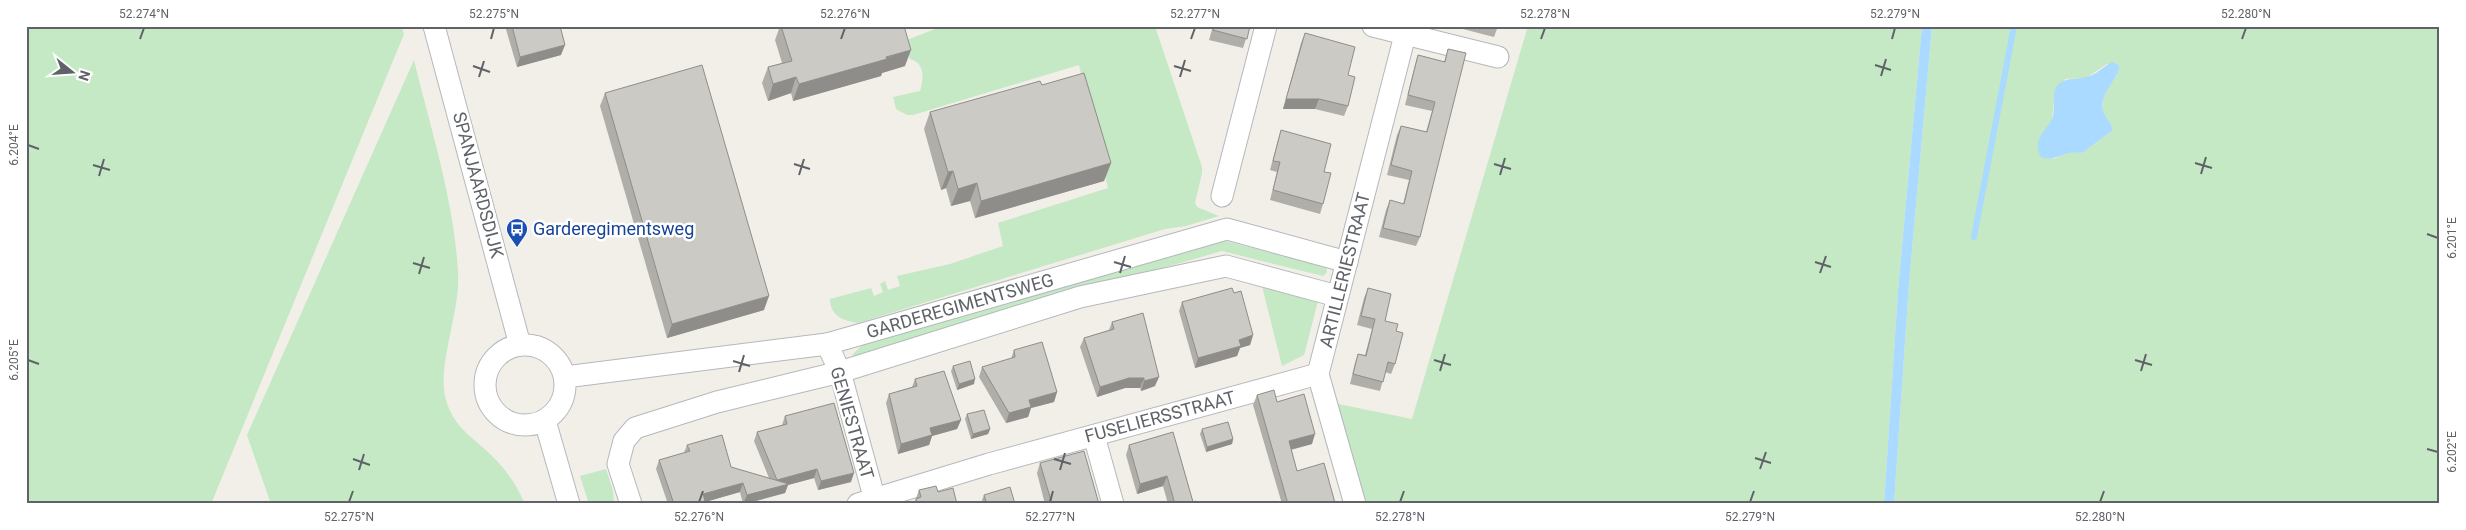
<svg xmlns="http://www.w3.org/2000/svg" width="2466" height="530" viewBox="0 0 2466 530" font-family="Roboto,sans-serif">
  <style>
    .green { fill: #c5e8c5; fill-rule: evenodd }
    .water { fill: #aadaff }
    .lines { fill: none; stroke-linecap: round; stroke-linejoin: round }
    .stream { stroke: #aadaff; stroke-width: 6 }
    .minor-casing { stroke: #b5b8bc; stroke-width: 23 }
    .minor { stroke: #fff; stroke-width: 21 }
    .wall { fill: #afaea9 }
    .shaded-wall { fill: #8f8d8a }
    .building { fill: #cccac5; stroke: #8f8d8a }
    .ticks { fill: none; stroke: #5f6368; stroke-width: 2 }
    .labels { text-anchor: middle; stroke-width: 5; stroke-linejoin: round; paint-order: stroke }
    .street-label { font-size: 18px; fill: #5f6368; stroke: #fff }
    .transit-label { font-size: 18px; fill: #164399; stroke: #fff; text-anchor: start }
    .neatline { fill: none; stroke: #5f6368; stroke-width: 2 }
    .ticks-label { font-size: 12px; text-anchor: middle; fill: #5f6368 }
  </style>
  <rect width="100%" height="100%" fill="#f1efe8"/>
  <g class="green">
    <path d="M 26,26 L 401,26 L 404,34 L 211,504 L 26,504 Z"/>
    <path d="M 943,26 L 1155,26 L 1202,167 L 1202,173 L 1195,203 L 1197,207 L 1219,216 L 1186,226 L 1165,229 L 858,323 C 844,321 830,316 830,299 L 871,288 L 874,296 L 883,292 L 880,284 L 885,281 L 888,290 L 900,286 L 897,276 L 950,264 L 1003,246 L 998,223 L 1108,188 L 1079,65 L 913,115 L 907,115 L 896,109 L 893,97 L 920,91 C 924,79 925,62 910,59 L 904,41 Z"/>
    <path d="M 1528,26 L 1922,26 L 1898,291 L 1884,504 L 1365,504 L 1338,404 L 1412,419 Z"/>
    <path d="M 1932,26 L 2107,26 L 2113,28 L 2114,26 L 2440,26 L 2440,504 L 1894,504 L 1909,283 ZM 2107,64 L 2117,75 C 2110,85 2098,101 2104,113 C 2107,119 2112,124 2112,131 L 2082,153 L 2073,151 L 2053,159 L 2052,119 L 2054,99 L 2065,79 L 2086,78 Z"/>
    <path d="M 414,60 C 431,130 454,201 458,272 C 461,311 436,367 446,400 C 455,431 476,438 496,460 C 508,472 518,488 525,504 L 271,504 L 247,435 Z"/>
    <path d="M 1225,241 L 1326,267 L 1327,272 L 1323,276 L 1222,251 L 855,356 L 852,355 L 862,345 Z"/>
    <path d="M 1262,286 L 1318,301 L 1304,355 L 1282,366 Z"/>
    <path d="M 606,469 L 613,491 L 614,504 L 589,504 L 580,476 Z"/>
  </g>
  <g class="water">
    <path d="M 1922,26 L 1932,26 L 1909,283 L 1894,504 L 1884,504 L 1898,291 Z"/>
    <path d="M 2113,62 L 2119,66 L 2119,69 C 2115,82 2099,96 2103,110 C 2105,118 2113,123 2112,131 L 2082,153 C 2065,149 2055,163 2041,157 C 2032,140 2045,132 2052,119 C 2057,107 2049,91 2060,83 C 2068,77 2078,80 2086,77 C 2097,75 2103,66 2113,62 Z"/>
  </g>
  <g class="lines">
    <path class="stream" d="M 1974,237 L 2014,26"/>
    <g class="minor-casing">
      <g id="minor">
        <path d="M 434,26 L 520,345"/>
        <path d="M 1373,26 L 1498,57"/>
        <path d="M 1222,196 L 1266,26"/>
        <path d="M 827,344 L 840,372 L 876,504"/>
        <circle cx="525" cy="385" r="40"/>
        <path d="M 565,377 L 827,344 L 1227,229 L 1347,262"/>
        <path d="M 545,421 L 569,504"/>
        <path d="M 1094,436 L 1113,504"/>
        <path d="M 631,504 L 618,464 L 624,441 L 635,428 L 717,402 L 840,372 L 1080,297 L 1226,266 L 1337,296"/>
        <path d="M 858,504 L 989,464 L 1318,374"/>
        <path d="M 1355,504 L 1318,374 L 1405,35"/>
      </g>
    </g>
    <use href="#minor" class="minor"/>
  </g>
  <g class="wall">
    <path d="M 505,26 L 560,26 L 561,55 L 517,67 Z"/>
    <path d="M 780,26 L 904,26 L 905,66 L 882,73 L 881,76 L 793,101 L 791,93 L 768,101 L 762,83 L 768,67 L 782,63 L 775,40 Z"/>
    <path d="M 1213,26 L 1250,26 L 1243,48 L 1209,40 Z"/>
    <path d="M 1455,26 L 1498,26 L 1494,37 L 1455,27 Z"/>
    <path d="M 1305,33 L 1348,75 L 1348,106 L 1344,116 L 1315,109 L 1283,109 L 1301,43 Z"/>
    <path d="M 1448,49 L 1420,237 L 1416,246 L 1379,237 L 1386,210 L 1390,200 L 1403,204 L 1409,180 L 1387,175 L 1397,135 L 1401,126 L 1426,132 L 1432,111 L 1405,105 L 1415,65 L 1418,55 L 1444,62 Z"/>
    <path d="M 1042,85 L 1111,163 L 1104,181 L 975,218 L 970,201 L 951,206 L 946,188 L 941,190 L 924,129 L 930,112 Z"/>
    <path d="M 605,93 L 764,310 L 667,338 L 600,106 Z"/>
    <path d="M 1281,130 L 1324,172 L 1323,204 L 1320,214 L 1270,200 L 1277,172 L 1270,170 L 1278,140 Z"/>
    <path d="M 1368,288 L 1385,321 L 1396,331 L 1395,364 L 1391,374 L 1385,372 L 1380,391 L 1350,384 L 1355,363 L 1358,354 L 1365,355 L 1372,329 L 1357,325 L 1364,298 Z"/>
    <path d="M 1234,293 L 1253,335 L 1250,345 L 1240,348 L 1237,356 L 1195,368 L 1179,311 L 1182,302 Z"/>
    <path d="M 1112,322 L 1155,386 L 1141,391 L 1140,388 L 1125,388 L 1097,397 L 1080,347 L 1084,338 L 1109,330 Z"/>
    <path d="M 1014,350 L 1057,392 L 1054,402 L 1031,408 L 1028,417 L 1006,423 L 979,377 L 982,367 L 1011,359 Z"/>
    <path d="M 953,366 L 974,384 L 957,390 L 951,371 Z"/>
    <path d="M 915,379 L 961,420 L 957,429 L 932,436 L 929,445 L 898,454 L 886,403 L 889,394 L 912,387 Z"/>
    <path d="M 1257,395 L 1277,402 L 1312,444 L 1291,450 L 1297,471 L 1335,503 L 1335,504 L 1282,504 L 1253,405 Z"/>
    <path d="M 967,414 L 990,429 L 988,434 L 971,439 L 965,419 Z"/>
    <path d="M 785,416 L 851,482 L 818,490 L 814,478 L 788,485 L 785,493 L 746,504 L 743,504 L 740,492 L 705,502 L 704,504 L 668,504 L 656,469 L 659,460 L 684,453 L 687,445 L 731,467 L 769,478 L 754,441 L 757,432 L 782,425 Z"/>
    <path d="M 1202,429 L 1233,439 L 1232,444 L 1206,452 L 1200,434 Z"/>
    <path d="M 1173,432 L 1193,502 L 1197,504 L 1168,504 L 1163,486 L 1137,494 L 1126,455 L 1129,445 Z"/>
    <path d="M 1040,463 L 1099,504 L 1045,504 L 1037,473 Z"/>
    <path d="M 919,490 L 938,492 L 957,504 L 914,504 Z"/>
    <path d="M 984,495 L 1015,504 L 984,504 L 982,500 Z"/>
  </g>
  <g class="shaded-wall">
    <path d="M 565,45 L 561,55 L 517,67 L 520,57 Z"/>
    <path d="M 911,50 L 905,66 L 882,73 L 881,76 L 793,101 L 799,84 Z"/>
    <path d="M 796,77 L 791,93 L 768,101 L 773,84 Z"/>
    <path d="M 1286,99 L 1319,99 L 1315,109 L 1283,109 Z"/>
    <path d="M 1111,163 L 1104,181 L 975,218 L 981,201 Z"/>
    <path d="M 953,171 L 946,188 L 941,190 L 948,172 Z"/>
    <path d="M 977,183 L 970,201 L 951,206 L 958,189 Z"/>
    <path d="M 769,296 L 764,310 L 667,338 L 672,324 Z"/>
    <path d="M 1253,335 L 1250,345 L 1240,348 L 1237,356 L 1195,368 L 1198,358 L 1239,340 Z"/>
    <path d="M 1159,377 L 1155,386 L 1141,391 L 1144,381 Z"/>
    <path d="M 1129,378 L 1144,378 L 1140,388 L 1125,388 L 1097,397 L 1100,387 Z"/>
    <path d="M 975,379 L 974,384 L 957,390 L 959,384 Z"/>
    <path d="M 1057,392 L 1054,402 L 1031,408 L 1028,417 L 1006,423 L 1009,413 L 1029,400 Z"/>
    <path d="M 961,420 L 957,429 L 932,436 L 929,445 L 898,454 L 901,444 L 930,428 Z"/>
    <path d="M 990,429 L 988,434 L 971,439 L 973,434 Z"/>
    <path d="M 1315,434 L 1312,444 L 1285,451 L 1289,441 Z"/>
    <path d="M 1233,439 L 1232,444 L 1206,452 L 1207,447 Z"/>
    <path d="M 817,469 L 814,478 L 788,485 L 785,493 L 743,504 L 747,495 L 777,480 Z"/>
    <path d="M 854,473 L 851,482 L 818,490 L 821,481 Z"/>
    <path d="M 1167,476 L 1163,486 L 1137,494 L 1140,484 Z"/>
    <path d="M 743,483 L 740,492 L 705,502 L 704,504 L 695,504 L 703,494 Z"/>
  </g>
  <g class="building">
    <path d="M 512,26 L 560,26 L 565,45 L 520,57 Z"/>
    <path d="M 781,26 L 904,26 L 911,50 L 886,57 L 887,59 L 799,84 L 796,77 L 773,84 L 768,67 L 792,61 Z"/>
    <path d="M 1214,26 L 1250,26 L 1247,39 L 1213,30 Z"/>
    <path d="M 1305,33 L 1355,47 L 1348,75 L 1355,77 L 1348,106 L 1319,99 L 1286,99 Z"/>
    <path d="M 1448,49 L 1466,53 L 1420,237 L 1383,228 L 1390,200 L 1404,204 L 1412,171 L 1391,165 L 1401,126 L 1427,132 L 1435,102 L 1408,95 L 1418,55 L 1445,62 Z"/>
    <path d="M 702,65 L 769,296 L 672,324 L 605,93 Z"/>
    <path d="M 1084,73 L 1111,163 L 981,201 L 977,183 L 958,189 L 953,171 L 948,172 L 930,112 L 1040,81 L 1042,85 Z"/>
    <path d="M 1281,130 L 1331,144 L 1324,172 L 1331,173 L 1323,204 L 1273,190 L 1280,162 L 1273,161 Z"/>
    <path d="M 1232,288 L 1234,293 L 1241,291 L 1253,335 L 1239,340 L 1241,346 L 1198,358 L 1182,302 Z"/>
    <path d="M 1368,288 L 1391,294 L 1385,321 L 1398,324 L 1396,331 L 1403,333 L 1395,364 L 1388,362 L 1383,382 L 1353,374 L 1358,354 L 1366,356 L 1375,319 L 1361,316 Z"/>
    <path d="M 1143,313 L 1159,377 L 1144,381 L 1144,378 L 1129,378 L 1100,387 L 1084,338 L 1114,329 L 1112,322 Z"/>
    <path d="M 1042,342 L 1057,392 L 1029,400 L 1031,407 L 1009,413 L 982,367 L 1015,357 L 1014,350 Z"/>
    <path d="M 970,361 L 975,379 L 959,384 L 953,366 Z"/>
    <path d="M 944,371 L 961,420 L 930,428 L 932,435 L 901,444 L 889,394 L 917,386 L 915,379 Z"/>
    <path d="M 1274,390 L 1277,402 L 1304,394 L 1315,434 L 1289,441 L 1297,471 L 1324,463 L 1335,503 L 1333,504 L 1288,504 L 1257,395 Z"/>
    <path d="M 834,403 L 854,473 L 821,481 L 817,469 L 777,480 L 757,432 L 787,424 L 785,416 Z"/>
    <path d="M 984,410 L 990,429 L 973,434 L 967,414 Z"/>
    <path d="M 1228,422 L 1233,439 L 1207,447 L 1202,429 Z"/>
    <path d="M 1173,432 L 1193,502 L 1196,501 L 1197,504 L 1175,504 L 1167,476 L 1140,484 L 1129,445 Z"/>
    <path d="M 722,435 L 731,467 L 789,484 L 747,495 L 743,483 L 703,494 L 705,501 L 695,504 L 674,504 L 659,460 L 690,451 L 687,445 Z"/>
    <path d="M 1084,451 L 1099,504 L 1052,504 L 1040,463 Z"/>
    <path d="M 936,486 L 938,492 L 953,488 L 957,504 L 917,504 L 916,499 L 921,497 L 919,490 Z"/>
    <path d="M 1010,487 L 1015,504 L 987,504 L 984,495 Z"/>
  </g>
  <path class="ticks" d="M 140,39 L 144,28M 491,39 L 494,28M 841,39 L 845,28M 1191,39 L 1195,28M 1541,39 L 1545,28M 1892,39 L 1895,28M 2242,39 L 2246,28M 1875,65 L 1891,70M 473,66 L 490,72M 1174,66 L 1191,71M 1881,76 L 1886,59M 479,77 L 484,61M 1180,77 L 1185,60M 28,145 L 39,149M 2195,163 L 2212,168M 794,164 L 810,169M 1494,164 L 1511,169M 93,165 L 110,170M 2201,174 L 2206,157M 799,175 L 804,159M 1500,175 L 1505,158M 99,176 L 104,159M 2427,234 L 2438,238M 1114,262 L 1131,267M 1815,262 L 1831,267M 413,263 L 430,268M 1120,273 L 1125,256M 1820,273 L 1826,256M 419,274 L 424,257M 28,360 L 39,364M 1434,360 L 1451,365M 2135,360 L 2152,365M 733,361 L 750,366M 1440,371 L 1445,354M 2141,371 L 2146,354M 739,372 L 744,355M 2427,449 L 2438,452M 1755,458 L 1771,463M 353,459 L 370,465M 1054,459 L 1071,464M 1760,469 L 1766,452M 359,470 L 364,454M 1060,470 L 1065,453M 349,502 L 353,491M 699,502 L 703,491M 1050,502 L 1053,491M 1400,502 L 1404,491M 1750,502 L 1754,491M 2100,502 L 2104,491"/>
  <defs>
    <g id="bus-pin" transform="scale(1.125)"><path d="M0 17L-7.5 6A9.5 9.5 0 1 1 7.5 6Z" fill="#1a4fb4" stroke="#fff"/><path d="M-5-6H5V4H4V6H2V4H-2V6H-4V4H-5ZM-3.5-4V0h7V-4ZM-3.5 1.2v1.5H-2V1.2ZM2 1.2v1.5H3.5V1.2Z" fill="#fff"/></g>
  </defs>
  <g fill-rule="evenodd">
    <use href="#bus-pin" x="517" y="229"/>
  </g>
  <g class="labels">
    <g class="street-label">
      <text transform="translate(478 185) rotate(75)" y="6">SPANJAARDSDIJK</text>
      <text transform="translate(1345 270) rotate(-76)" y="6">ARTILLERIESTRAAT</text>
      <text transform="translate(960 306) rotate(-16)" y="6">GARDEREGIMENTSWEG</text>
      <text transform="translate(1160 417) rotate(-15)" y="6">FUSELIERSSTRAAT</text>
      <text transform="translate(852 423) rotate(74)" y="6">GENIESTRAAT</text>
    </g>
    <g class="transit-label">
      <text x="533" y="235">Garderegimentsweg</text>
    </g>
  </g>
  <rect width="2466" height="530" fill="none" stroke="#ffffff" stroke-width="55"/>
  <g transform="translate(72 72) rotate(107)" stroke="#ffffff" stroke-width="4" paint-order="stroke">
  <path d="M0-4L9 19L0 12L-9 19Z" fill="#5f6368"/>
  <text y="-8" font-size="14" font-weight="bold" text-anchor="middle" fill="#5f6368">N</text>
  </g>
  <rect x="28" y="28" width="2410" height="474" class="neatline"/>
  <g class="ticks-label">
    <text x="144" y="18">52.274°N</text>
    <text x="494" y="18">52.275°N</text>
    <text x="845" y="18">52.276°N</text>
    <text x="1195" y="18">52.277°N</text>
    <text x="1545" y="18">52.278°N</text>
    <text x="1895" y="18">52.279°N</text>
    <text x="2246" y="18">52.280°N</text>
    <text transform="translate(14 145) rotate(-90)" y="4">6.204°E</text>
    <text transform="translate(2452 238) rotate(-90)" y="4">6.201°E</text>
    <text transform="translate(14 360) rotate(-90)" y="4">6.205°E</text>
    <text transform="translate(2452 452) rotate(-90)" y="4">6.202°E</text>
    <text x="349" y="521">52.275°N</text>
    <text x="699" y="521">52.276°N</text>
    <text x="1050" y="521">52.277°N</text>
    <text x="1400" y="521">52.278°N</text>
    <text x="1750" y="521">52.279°N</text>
    <text x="2100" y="521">52.280°N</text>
  </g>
</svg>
